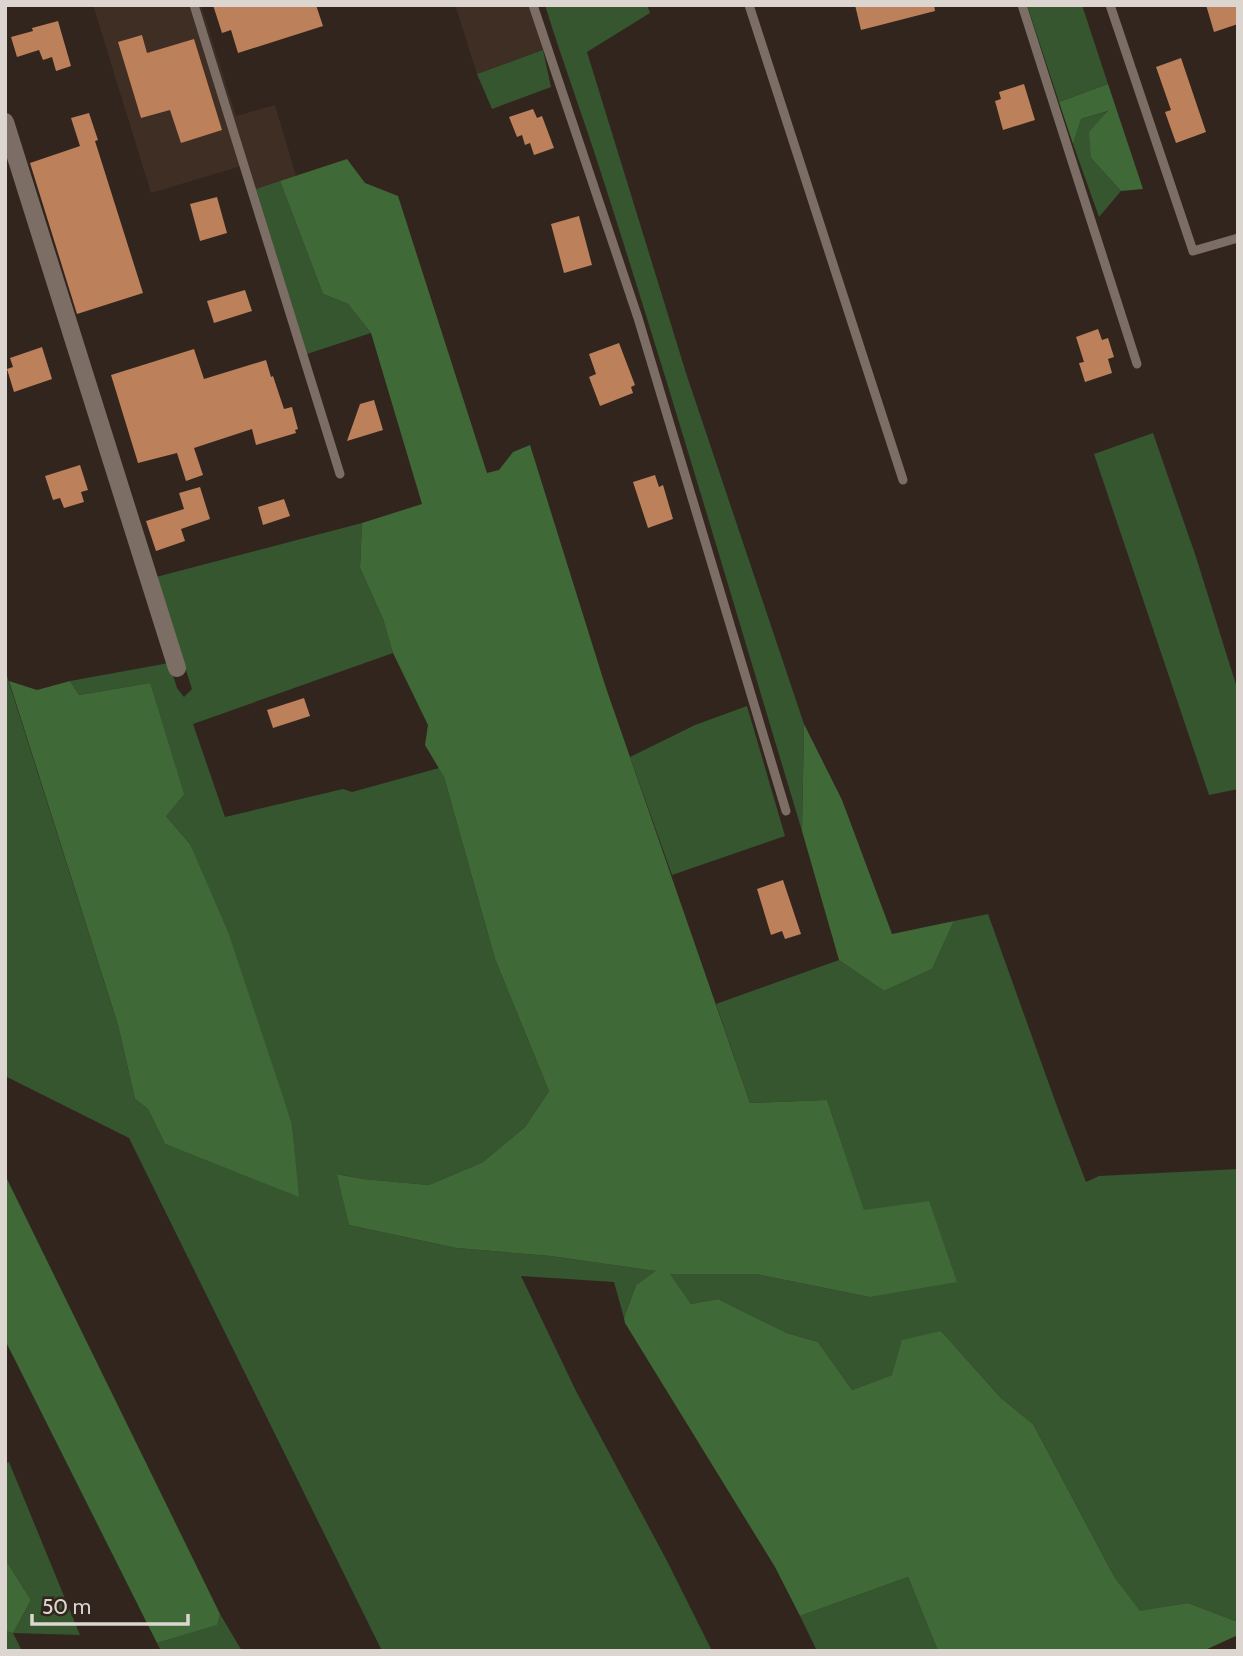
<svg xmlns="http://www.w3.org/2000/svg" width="1243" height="1656" viewBox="0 0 1243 1656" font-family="Cabin,sans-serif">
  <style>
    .commercial { fill: #3f2e24 }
    .green { fill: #35562f }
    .forest { fill: #3f6937 }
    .building { fill: #bc805b }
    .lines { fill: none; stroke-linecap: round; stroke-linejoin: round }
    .lane { stroke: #7c6e65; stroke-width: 9 }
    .street { stroke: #7c6e65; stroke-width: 18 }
  </style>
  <rect width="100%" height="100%" fill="#31251e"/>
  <g class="commercial">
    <path d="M 93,5 L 201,5 L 236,116 L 275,105 L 296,176 L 256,189 L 248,164 L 151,193 Z"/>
    <path d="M 455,5 L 529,5 L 543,50 L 477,74 Z"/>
  </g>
  <g class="green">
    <path d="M 545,5 L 647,5 L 650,13 L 587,52 L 686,373 L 804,724 L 802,831 C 736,612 672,393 602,176 C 584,119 563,63 545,5 Z"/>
    <path d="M 1027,5 L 1082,5 L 1108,84 L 1059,102 Z"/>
    <path d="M 543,50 L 551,87 L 492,109 L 477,74 Z"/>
    <path d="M 1109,111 L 1091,158 L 1121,191 L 1099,217 L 1073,144 L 1081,119 Z"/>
    <path d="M 280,181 L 323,294 L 348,304 L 371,333 L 307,354 L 256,189 Z"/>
    <path d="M 1153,433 L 1196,557 L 1238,691 L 1238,789 L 1209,795 L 1094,454 Z"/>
    <path d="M 362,523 L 360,568 L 383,619 L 393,653 L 193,724 L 225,817 L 343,789 L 352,792 L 439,768 L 444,777 L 495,959 L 549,1091 L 525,1127 L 483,1162 L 429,1185 L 363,1179 L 338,1174 L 349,1225 L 456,1248 L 550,1256 L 657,1271 L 636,1285 L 624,1318 L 614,1282 L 521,1276 L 576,1391 L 666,1559 L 712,1651 L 382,1651 L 129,1138 L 5,1076 L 5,670 L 118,1025 L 135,1099 L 148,1109 L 165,1144 L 298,1196 L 292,1124 L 190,844 L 166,816 L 150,683 L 79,695 L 70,681 L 169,663 L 177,688 L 184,697 L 192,689 L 156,577 Z"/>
    <path d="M 747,706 L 785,836 L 672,875 L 630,757 L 695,725 Z"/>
    <path d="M 988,914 L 1058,1109 L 1086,1182 L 1099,1176 L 1238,1169 L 1238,1622 L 1188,1603 L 1140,1612 L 1115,1578 L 1033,1424 L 1001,1398 L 941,1331 L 892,1375 L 852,1390 L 818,1342 L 787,1333 L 718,1299 L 691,1304 L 669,1273 L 756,1274 L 869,1297 L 864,1211 L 827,1100 L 750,1103 L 716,1004 L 839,960 L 884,991 L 932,969 L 954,921 Z"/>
    <path d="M 9,1462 L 80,1635 L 13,1633 L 22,1651 L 5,1651 L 5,1631 L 13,1633 L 31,1600 L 5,1559 L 5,1464 Z"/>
    <path d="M 908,1577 L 938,1651 L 817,1651 L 800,1616 Z"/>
    <path d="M 220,1614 L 242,1651 L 161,1651 L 157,1643 L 216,1625 Z"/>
  </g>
  <g class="forest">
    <path d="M 1108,84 L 1143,189 L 1121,191 L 1091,158 L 1089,132 L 1108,111 L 1081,119 L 1073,144 L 1059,102 Z"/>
    <path d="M 347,159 L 365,183 L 398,196 L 487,473 L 499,470 L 513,452 L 530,445 L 605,685 L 750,1103 L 827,1100 L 864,1210 L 929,1201 L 957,1282 L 869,1297 L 756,1274 L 670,1274 L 691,1304 L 718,1299 L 787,1333 L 818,1342 L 852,1390 L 892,1375 L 902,1340 L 941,1331 L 1001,1398 L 1033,1424 L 1115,1578 L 1140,1611 L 1188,1603 L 1238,1622 L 1238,1635 L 1203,1651 L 938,1651 L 908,1577 L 800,1616 L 775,1567 L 625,1323 L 624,1318 L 636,1285 L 656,1271 L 550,1256 L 456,1248 L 349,1225 L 337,1174 L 363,1179 L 429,1185 L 483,1162 L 525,1127 L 549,1091 L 495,959 L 444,777 L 425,745 L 428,725 L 393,653 L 383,619 L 360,568 L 362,523 L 422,504 L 371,333 L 348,304 L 323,294 L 280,181 Z"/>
    <path d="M 9,681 L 37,690 L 70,681 L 79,695 L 150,683 L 184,794 L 166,816 L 190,844 L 228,932 L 292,1124 L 299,1197 L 165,1144 L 148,1109 L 135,1099 L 118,1025 Z"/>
    <path d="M 804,724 L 842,800 L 892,934 L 954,921 L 932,969 L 884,991 L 839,960 L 802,831 Z"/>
    <path d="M 5,1175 L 220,1614 L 217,1625 L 157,1643 L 5,1340 Z"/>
    <path d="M 5,1559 L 31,1600 L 13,1633 L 5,1631 Z"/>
  </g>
  <g class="building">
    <path d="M 213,5 L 316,5 L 323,26 L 238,53 L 231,30 L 222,33 Z"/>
    <path d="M 855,5 L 934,5 L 935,11 L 861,30 Z"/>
    <path d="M 1206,5 L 1235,5 L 1238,13 L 1238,24 L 1214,32 Z"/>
    <path d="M 58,21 L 71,66 L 56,71 L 52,57 L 43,60 L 39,50 L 17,57 L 11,37 L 33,31 L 32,28 Z"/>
    <path d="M 142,35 L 147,53 L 194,39 L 222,130 L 181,143 L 170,110 L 141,118 L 118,42 Z"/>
    <path d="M 1181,58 L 1206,132 L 1176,143 L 1165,112 L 1171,110 L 1156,67 Z"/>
    <path d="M 1024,84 L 1035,120 L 1003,130 L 995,101 L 1001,99 L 999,92 Z"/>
    <path d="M 533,109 L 537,118 L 542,116 L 554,148 L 534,155 L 530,143 L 525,145 L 522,135 L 517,137 L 509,117 Z"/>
    <path d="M 89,113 L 98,140 L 95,141 L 143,293 L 77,314 L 30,163 L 80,146 L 71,118 Z"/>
    <path d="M 217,197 L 227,233 L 200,241 L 190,204 Z"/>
    <path d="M 579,216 L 592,265 L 564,273 L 551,224 Z"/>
    <path d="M 245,290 L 252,311 L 214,323 L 207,301 Z"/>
    <path d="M 1098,329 L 1102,340 L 1108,338 L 1114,357 L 1108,359 L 1112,373 L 1085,382 L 1079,363 L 1084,362 L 1076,337 Z"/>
    <path d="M 619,343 L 635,385 L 631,387 L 633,393 L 600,406 L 589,377 L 596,374 L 589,354 Z"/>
    <path d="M 42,347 L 52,379 L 14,392 L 7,369 L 13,367 L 10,358 Z"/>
    <path d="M 194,349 L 204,379 L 266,360 L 271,377 L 273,376 L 284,409 L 292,407 L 298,429 L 295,430 L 296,433 L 256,445 L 252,429 L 194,448 L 203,475 L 186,481 L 177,453 L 138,463 L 111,375 Z"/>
    <path d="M 374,400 L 383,430 L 347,441 L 360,404 Z"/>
    <path d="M 80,465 L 88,490 L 81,492 L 84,502 L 64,508 L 60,498 L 53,500 L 45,476 Z"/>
    <path d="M 655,475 L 659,487 L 663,485 L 673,519 L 648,528 L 633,482 Z"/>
    <path d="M 200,487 L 210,519 L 181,529 L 185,541 L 156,551 L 146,521 L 184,509 L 179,493 Z"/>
    <path d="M 284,499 L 290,516 L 263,525 L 258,507 Z"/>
    <path d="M 304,698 L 310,716 L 273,728 L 267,710 Z"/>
    <path d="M 783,880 L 801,934 L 785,939 L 782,931 L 771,935 L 757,889 Z"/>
  </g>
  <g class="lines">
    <g class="lane">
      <path d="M 194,5 L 340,474"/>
      <path d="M 533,5 L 638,318 L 786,811"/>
      <path d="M 749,5 L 903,480"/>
      <path d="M 1022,5 L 1137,364"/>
      <path d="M 1110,5 L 1193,251 L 1238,238"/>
    </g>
    <path class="street" d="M 5,122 L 177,668"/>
  </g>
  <rect width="1243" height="1656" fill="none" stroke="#ddd5d0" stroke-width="14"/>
  <path d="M32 1614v10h156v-10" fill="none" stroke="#ddd5d0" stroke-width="3.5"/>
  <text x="42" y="1614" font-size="21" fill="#ddd5d0" stroke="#31251e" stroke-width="5" paint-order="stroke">50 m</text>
</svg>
